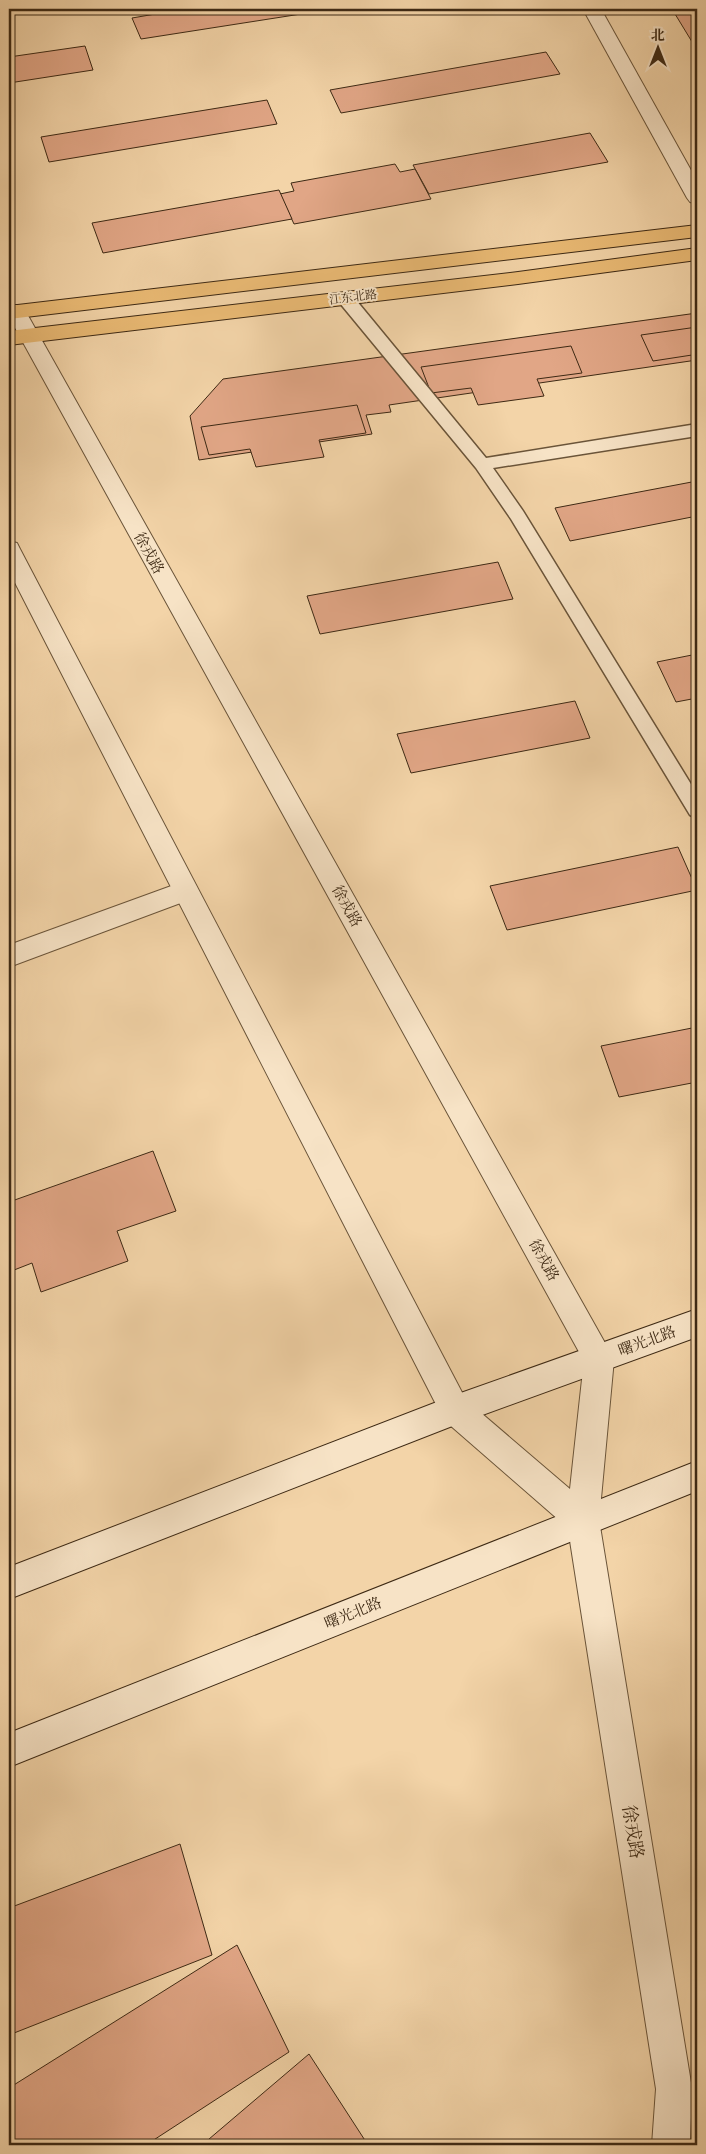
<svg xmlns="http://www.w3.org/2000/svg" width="706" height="2154" viewBox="0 0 706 2154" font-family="Alegreya,'Noto Serif SC',serif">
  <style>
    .building { fill: #e1a686; stroke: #3d2914 }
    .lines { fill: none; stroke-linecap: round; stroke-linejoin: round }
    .service-casing { stroke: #6a5439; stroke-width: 3 }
    .minor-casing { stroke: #6a5439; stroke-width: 2 }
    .tertiary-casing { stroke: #6a5439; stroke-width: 2 }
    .secondary-casing { stroke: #3d2914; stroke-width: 2 }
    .primary-casing { stroke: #3d2914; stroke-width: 2 }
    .service { fill: #f7e3c6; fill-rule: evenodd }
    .minor { fill: #f7e3c6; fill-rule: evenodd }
    .tertiary { fill: #f7e3c6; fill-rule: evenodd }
    .secondary { fill: #f7e3c6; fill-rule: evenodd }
    .primary { fill: #eaba74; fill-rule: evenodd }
    .labels { text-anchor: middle; stroke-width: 4; stroke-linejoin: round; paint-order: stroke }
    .far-street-label { font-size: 12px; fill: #3d2914; stroke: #f7e3c6 }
    .street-label { font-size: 15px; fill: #3d2914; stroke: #f7e3c6 }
    .near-street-label { font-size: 18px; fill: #3d2914; stroke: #f7e3c6 }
  </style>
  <rect width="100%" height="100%" fill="#f3d4a8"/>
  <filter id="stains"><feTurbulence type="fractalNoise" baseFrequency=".004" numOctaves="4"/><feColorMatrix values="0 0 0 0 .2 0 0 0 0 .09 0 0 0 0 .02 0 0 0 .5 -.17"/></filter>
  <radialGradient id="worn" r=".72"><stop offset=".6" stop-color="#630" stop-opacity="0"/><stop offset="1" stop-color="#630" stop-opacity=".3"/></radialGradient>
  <g class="building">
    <path d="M 165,9 L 333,9 L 141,39 L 132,18 L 167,12 Z"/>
    <path d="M 429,9 L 458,9 L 432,14 Z"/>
    <path d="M 672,9 L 697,9 L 697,50 Z"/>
    <path d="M 85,46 L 93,70 L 9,83 L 9,57 Z"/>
    <path d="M 546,52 L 560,74 L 341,113 L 330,90 Z"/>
    <path d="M 267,100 L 277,124 L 49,162 L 41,137 Z"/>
    <path d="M 590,133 L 608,162 L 429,194 L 413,165 Z"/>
    <path d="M 395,164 L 400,172 L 415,169 L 431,199 L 294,224 L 280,194 L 294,191 L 291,183 Z"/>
    <path d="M 279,190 L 292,219 L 103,253 L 92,223 Z"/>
    <path d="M 697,313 L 697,360 L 389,405 L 391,412 L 366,415 L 372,434 L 199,460 L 190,416 L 223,379 Z"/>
    <path d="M 697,327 L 697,366 L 692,355 L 653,361 L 641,335 Z"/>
    <path d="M 571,346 L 582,373 L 537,379 L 544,396 L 478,405 L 471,388 L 431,393 L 421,367 Z"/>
    <path d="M 357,405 L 366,433 L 319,440 L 324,457 L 256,467 L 250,449 L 209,455 L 201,427 Z"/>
    <path d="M 697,481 L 697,516 L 570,541 L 555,508 Z"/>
    <path d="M 498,562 L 513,599 L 320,634 L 307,596 Z"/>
    <path d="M 697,654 L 697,698 L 676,702 L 657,662 Z"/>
    <path d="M 575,701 L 590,738 L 411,773 L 397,734 Z"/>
    <path d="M 678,847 L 697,890 L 507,930 L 490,886 Z"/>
    <path d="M 697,1027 L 697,1082 L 619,1097 L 601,1046 Z"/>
    <path d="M 153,1151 L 176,1211 L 117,1231 L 128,1261 L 41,1292 L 32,1263 L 9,1272 L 9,1202 Z"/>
    <path d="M 180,1844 L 212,1955 L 9,2035 L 9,1908 Z"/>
    <path d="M 237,1945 L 289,2052 L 146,2145 L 9,2145 L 9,2088 Z"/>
    <path d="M 309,2054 L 368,2145 L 202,2145 Z"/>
  </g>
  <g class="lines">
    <g class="service-casing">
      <path id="service" d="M 345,293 L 351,294 L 486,458 L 697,424 L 697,436 L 493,468 L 523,511 L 697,794 L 697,818 L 690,815 L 511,519 L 476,468 L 339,302 L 337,298 L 339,294 Z"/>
    </g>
    <g class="minor-casing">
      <g id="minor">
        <path d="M 583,9 L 601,9 L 697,181 L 697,204 L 690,202 L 687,198 Z"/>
        <path d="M 185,881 L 194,884 L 198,891 L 194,898 L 9,967 L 9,945 Z"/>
      </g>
    </g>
    <g class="tertiary-casing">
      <path id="tertiary" d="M 16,305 L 23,307 L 26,312 L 614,1359 L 599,1520 L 692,2089 L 690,2145 L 652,2145 L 656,2089 L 568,1528 L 444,1420 L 9,571 L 9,541 L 17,543 L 20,549 L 466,1400 L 570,1489 L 584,1361 L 9,317 L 9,307 Z"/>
    </g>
    <g class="secondary-casing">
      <g id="secondary">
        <path d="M 697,1309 L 697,1337 L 455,1425 L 9,1599 L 9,1567 L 455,1395 Z"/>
        <path d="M 697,1461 L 697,1491 L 9,1767 L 9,1733 Z"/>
      </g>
    </g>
    <g class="primary-casing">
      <g id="primary">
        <path d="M 697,225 L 697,237 L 9,319 L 9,306 Z"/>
        <path d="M 697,248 L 697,260 L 518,284 L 9,345 L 9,331 L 518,272 Z"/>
      </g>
    </g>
    <use href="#service" class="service"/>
    <use href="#minor" class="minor"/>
    <use href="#tertiary" class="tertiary"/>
    <use href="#secondary" class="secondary"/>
    <use href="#primary" class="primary"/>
  </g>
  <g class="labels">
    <g class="far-street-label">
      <text transform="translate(353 297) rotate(-7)" y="4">江东北路</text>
    </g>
    <g class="street-label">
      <text transform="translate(149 553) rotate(61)" y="5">徐戎路</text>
      <text transform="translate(347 906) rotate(61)" y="5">徐戎路</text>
      <text transform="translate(544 1260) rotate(61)" y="5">徐戎路</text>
      <text transform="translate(647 1341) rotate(-20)" y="5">曙光北路</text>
      <text transform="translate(353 1613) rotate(-22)" y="5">曙光北路</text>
    </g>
    <g class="near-street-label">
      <text transform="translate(633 1832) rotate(81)" y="6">徐戎路</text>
    </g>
  </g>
  <rect width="706" height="2154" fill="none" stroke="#f3d4a8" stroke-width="30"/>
  <rect x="10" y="10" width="686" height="2134" fill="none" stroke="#3d2914" stroke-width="2.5"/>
  <rect x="15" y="15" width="676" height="2124" fill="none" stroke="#3d2914"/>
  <g transform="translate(658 48)" stroke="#f7e3c6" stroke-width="4" paint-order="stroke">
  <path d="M0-4L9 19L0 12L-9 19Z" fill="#3d2914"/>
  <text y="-8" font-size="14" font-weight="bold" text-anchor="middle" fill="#3d2914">北</text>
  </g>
  <rect width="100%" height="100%" filter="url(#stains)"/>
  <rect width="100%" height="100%" fill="url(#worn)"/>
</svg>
